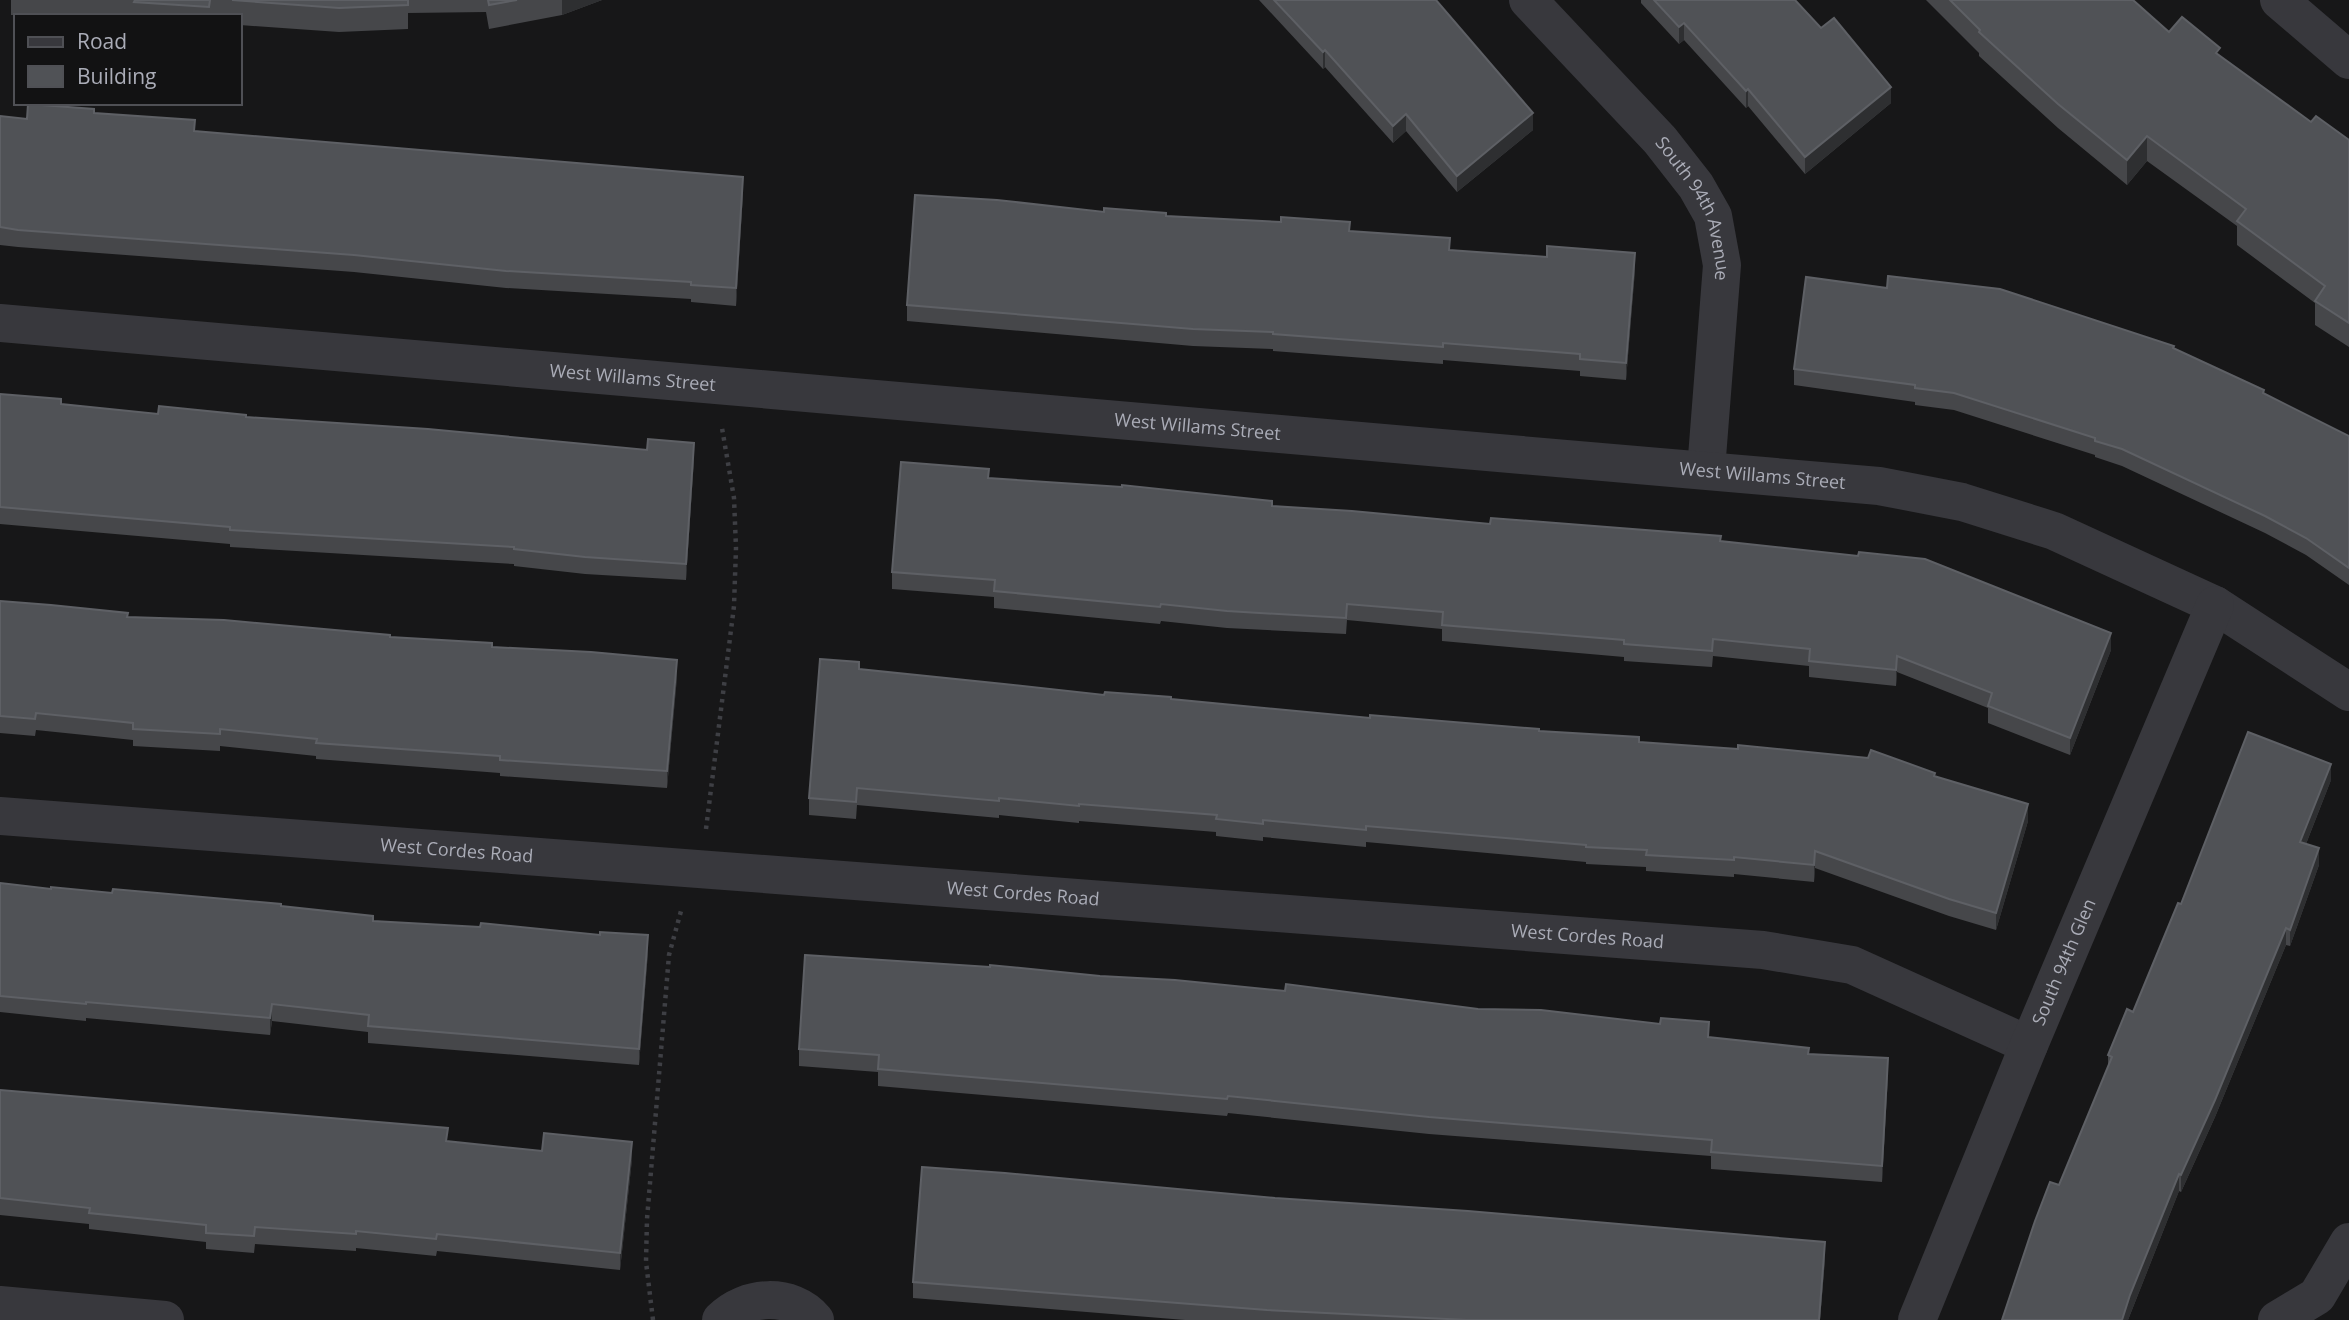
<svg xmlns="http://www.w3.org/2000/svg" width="2349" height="1320" viewBox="0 0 2349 1320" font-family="'Open Sans',sans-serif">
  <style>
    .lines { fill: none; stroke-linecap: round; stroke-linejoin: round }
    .path { stroke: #3e3f44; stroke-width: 4.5; stroke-dasharray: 3.5 5; stroke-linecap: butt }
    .minor { stroke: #38383d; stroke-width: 38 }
    .tertiary { stroke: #38383d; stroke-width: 38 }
    .wall { fill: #46474a }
    .shaded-wall { fill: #2e2f31 }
    .building { fill: #505256; stroke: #5e6065; stroke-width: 2 }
    .labels { text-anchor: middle; stroke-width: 5; stroke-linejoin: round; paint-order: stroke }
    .street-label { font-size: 18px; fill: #aaacb7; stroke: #121213 }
  </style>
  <rect width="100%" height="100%" fill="#171718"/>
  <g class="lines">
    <g class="path">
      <path d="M 706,829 L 734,606 L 736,548 L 734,498 L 722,428"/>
      <path d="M 653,1320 L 646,1262 L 647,1219 L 669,955 L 681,911"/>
    </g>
    <g class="minor">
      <path id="s1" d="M 1528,0 L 1660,140 L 1696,186 L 1713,216 L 1722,265 L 1706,470"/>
      <path d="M 2279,0 L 2349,60"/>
      <path id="s2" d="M 0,323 L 1879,486 L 1962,502 L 2054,531 L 2215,605 L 2349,692"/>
      <path id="s3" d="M 0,816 L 1763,950 L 1852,965 L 2029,1045"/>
      <path d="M 0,1305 L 165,1320"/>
      <path d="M 721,1320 C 746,1295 791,1292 815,1320"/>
      <path id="s4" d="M 1917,1320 L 2029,1045 L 2215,605"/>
    </g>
    <path class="tertiary" d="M 2277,1320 L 2317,1296 L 2349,1242"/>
  </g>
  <g class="wall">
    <path d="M 11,0 L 602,0 L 562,15 L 489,29 L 486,12 L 408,13 L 408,29 L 339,32 L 240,25 L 240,16 L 11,15 Z"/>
    <path d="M 1259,0 L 1436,0 L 1533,130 L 1457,192 L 1406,131 L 1393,143 L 1325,67 L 1323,69 Z"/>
    <path d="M 1641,0 L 1795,0 L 1891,103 L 1805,174 L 1748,106 L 1746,108 L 1684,40 L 1679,44 L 1641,3 Z"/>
    <path d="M 1926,0 L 2133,0 L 2169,32 L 2220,56 L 2311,122 L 2349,140 L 2349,347 L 2315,325 L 2315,303 L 2237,245 L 2237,226 L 2147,161 L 2127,185 L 2058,128 L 1979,56 L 1979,53 Z"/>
    <path d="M 94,113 L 195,131 L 743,194 L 736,306 L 691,302 L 691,299 L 506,288 L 354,272 L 18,247 L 0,245 L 0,116 L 27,119 Z"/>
    <path d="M 1166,216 L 1350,231 L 1450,250 L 1635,270 L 1626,380 L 1580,376 L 1580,371 L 1443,360 L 1443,364 L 1273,351 L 1273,349 L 1193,346 L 907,321 L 907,305 Z"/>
    <path d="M 2174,349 L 2349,436 L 2349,585 L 2306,555 L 2265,533 L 2122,466 L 2095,457 L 2095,455 L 1954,410 L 1915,405 L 1915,402 L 1794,385 L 1794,369 Z"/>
    <path d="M 0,394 L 61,404 L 158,414 L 246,417 L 694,459 L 686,580 L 585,574 L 514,566 L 514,564 L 230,547 L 230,544 L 0,524 Z"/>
    <path d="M 989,478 L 1272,506 L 1490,524 L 1721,541 L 2111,650 L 2070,755 L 1988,723 L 1988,708 L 1897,672 L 1896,686 L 1809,677 L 1809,666 L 1713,656 L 1712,667 L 1624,661 L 1624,657 L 1442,641 L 1442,629 L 1347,620 L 1346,634 L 1227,628 L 1161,621 L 1160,624 L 994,608 L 994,597 L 892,589 L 892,572 Z"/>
    <path d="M 0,601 L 128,617 L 390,637 L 492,647 L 677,677 L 667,788 L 500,776 L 500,773 L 316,759 L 316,756 L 220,746 L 220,751 L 133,746 L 133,740 L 36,730 L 35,736 L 0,733 Z"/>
    <path d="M 859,669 L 1104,695 L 1171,699 L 1370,718 L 1539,731 L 1935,776 L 2028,821 L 1996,930 L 1949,916 L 1815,868 L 1814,882 L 1734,874 L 1734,877 L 1646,871 L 1646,867 L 1586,864 L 1586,862 L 1366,842 L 1366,847 L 1263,837 L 1263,841 L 1216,836 L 1216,832 L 1079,821 L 1079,823 L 999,815 L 999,818 L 857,805 L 856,819 L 809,815 L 809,798 Z"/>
    <path d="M 2331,780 L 2306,844 L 2319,865 L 2290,946 L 2286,945 L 2215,1117 L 2181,1192 L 2179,1191 L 2128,1320 L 2002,1320 L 2108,1068 L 2108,1055 L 2133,1012 L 2181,904 Z"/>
    <path d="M 0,883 L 51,889 L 281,906 L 373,921 L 648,952 L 639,1065 L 368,1043 L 368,1032 L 272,1021 L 270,1035 L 86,1018 L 86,1021 L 0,1012 Z"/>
    <path d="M 1709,1038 L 1809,1054 L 1888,1075 L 1882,1182 L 1711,1169 L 1711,1156 L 1429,1134 L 1228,1113 L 1227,1116 L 878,1086 L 878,1072 L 799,1066 L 799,1049 Z"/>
    <path d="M 0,1090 L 448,1142 L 632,1159 L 620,1270 L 437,1251 L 436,1256 L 356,1248 L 356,1251 L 255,1244 L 254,1253 L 206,1249 L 206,1242 L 89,1229 L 89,1224 L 0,1215 Z"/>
    <path d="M 1825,1259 L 1820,1320 L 1185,1320 L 913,1298 L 913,1282 Z"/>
  </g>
  <g class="shaded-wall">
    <path d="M 562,0 L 602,0 L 562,15 Z"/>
    <path d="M 1684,23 L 1684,40 L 1679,44 L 1679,27 Z"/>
    <path d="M 1325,50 L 1325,67 L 1323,69 L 1323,52 Z"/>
    <path d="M 1891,87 L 1891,103 L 1805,174 L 1805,157 Z"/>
    <path d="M 1748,89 L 1748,106 L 1746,108 L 1746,91 Z"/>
    <path d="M 1533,113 L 1533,130 L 1457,192 L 1457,176 Z"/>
    <path d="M 1406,114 L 1406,131 L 1393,143 L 1393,126 Z"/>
    <path d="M 2147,136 L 2147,161 L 2127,185 L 2127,160 Z"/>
    <path d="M 743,177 L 743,194 L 736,306 L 736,288 Z"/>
    <path d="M 1635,253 L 1635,270 L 1626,380 L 1626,363 Z"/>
    <path d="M 694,443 L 694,459 L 686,580 L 686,564 Z"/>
    <path d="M 2111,633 L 2111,650 L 2070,755 L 2070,738 Z"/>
    <path d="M 1897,656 L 1897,672 L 1896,686 L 1896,670 Z"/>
    <path d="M 677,660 L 677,677 L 667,788 L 667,771 Z"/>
    <path d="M 2331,764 L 2331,780 L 2300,859 L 2300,842 Z"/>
    <path d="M 2028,804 L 2028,821 L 1996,930 L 1996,913 Z"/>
    <path d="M 2319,848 L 2319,865 L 2290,946 L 2290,930 Z"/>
    <path d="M 1815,851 L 1815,868 L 1814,882 L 1814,865 Z"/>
    <path d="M 2286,928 L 2286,945 L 2215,1117 L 2181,1192 L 2181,1175 Z"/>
    <path d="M 648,935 L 648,952 L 639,1065 L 639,1049 Z"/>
    <path d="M 272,1004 L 272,1021 L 270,1035 L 270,1018 Z"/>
    <path d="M 1888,1058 L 1888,1075 L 1882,1182 L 1882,1166 Z"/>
    <path d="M 632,1142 L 632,1159 L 620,1270 L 620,1253 Z"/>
    <path d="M 2179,1174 L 2179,1191 L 2128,1320 L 2122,1320 L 2130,1295 Z"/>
    <path d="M 1825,1242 L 1825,1259 L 1820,1320 L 1819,1320 Z"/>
  </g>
  <g class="building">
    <path d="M 135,0 L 210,0 L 209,7 L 134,2 Z"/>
    <path d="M 232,0 L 408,0 L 408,5 L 339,8 Z"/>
    <path d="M 488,0 L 517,0 L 489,5 Z"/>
    <path d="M 1274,0 L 1436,0 L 1533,113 L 1457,176 L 1406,114 L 1393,126 L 1325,50 L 1323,52 Z"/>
    <path d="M 1654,0 L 1795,0 L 1821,28 L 1834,18 L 1891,87 L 1805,157 L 1748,89 L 1746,91 L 1684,23 L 1679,27 Z"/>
    <path d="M 1950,0 L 2133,0 L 2169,32 L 2182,17 L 2220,48 L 2216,53 L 2311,122 L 2316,116 L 2349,140 L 2349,323 L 2315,301 L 2325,286 L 2237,221 L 2246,209 L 2147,136 L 2127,160 L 2058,104 L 1979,32 L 1980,30 Z"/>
    <path d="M 28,104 L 94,109 L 94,113 L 195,120 L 194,131 L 743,177 L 736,288 L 691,285 L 691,282 L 506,271 L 354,255 L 18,230 L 0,227 L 0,116 L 27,119 Z"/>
    <path d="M 915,195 L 997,200 L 1104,212 L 1104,208 L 1166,213 L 1166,216 L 1281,222 L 1281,217 L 1350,222 L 1349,231 L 1450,238 L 1449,250 L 1547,257 L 1547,246 L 1635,253 L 1626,363 L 1580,359 L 1580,354 L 1443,343 L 1443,347 L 1273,334 L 1273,332 L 1193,329 L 907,305 Z"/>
    <path d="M 1888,276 L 2000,289 L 2174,346 L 2173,348 L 2264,390 L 2263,393 L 2349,436 L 2349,568 L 2306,538 L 2265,516 L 2122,449 L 2095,441 L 2095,438 L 1954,393 L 1915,388 L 1915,385 L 1794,369 L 1806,277 L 1887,288 Z"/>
    <path d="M 0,394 L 61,399 L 61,404 L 158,414 L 159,406 L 246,415 L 246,417 L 428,429 L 647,450 L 648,439 L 694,443 L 686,564 L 585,557 L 514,549 L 514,547 L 230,530 L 230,527 L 0,507 Z"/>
    <path d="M 901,462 L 989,469 L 988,478 L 1122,487 L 1122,485 L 1272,501 L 1272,506 L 1352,511 L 1490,524 L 1491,518 L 1721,536 L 1720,541 L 1858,556 L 1859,552 L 1925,559 L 2111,633 L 2070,738 L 1988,706 L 1992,693 L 1897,656 L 1896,670 L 1809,661 L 1810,649 L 1713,639 L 1712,651 L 1624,644 L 1624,640 L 1442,625 L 1443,612 L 1347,604 L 1346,618 L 1227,611 L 1161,604 L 1160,607 L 994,591 L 995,580 L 892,572 Z"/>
    <path d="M 0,601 L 51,605 L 128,613 L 127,617 L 224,620 L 390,635 L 390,637 L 492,643 L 492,647 L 591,652 L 677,660 L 667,771 L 500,760 L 500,756 L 316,743 L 317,739 L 220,729 L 220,734 L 133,729 L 133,723 L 36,713 L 35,719 L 0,716 Z"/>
    <path d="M 820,659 L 859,662 L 859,669 L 1004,684 L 1104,695 L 1105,692 L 1171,697 L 1171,699 L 1370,718 L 1370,715 L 1539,729 L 1539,731 L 1639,737 L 1639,742 L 1738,749 L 1738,745 L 1868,758 L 1871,750 L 1935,773 L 1934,776 L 2028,804 L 1996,913 L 1949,899 L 1815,851 L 1814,865 L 1734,857 L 1734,860 L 1646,855 L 1647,850 L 1586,847 L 1586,845 L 1366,826 L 1366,830 L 1263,820 L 1263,824 L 1216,819 L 1217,815 L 1079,804 L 1079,806 L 999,798 L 999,801 L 857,788 L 856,802 L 809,798 Z"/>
    <path d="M 2248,732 L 2331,764 L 2300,842 L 2319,848 L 2290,930 L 2286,928 L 2215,1100 L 2181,1175 L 2179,1174 L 2130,1295 L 2122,1320 L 2002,1320 L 2035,1221 L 2050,1182 L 2059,1185 L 2112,1057 L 2108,1055 L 2127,1009 L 2133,1012 L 2178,903 L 2181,904 Z"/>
    <path d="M 0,883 L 51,889 L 51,887 L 112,893 L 113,889 L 281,904 L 281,906 L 373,916 L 373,921 L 480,927 L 481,923 L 600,935 L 600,932 L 648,935 L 639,1049 L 368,1026 L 369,1015 L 272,1004 L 270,1018 L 86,1002 L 86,1004 L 0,996 Z"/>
    <path d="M 805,955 L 990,967 L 990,965 L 1100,976 L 1175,980 L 1285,991 L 1286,984 L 1478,1009 L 1541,1010 L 1660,1024 L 1661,1018 L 1709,1022 L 1708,1037 L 1809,1048 L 1808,1054 L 1888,1058 L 1882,1166 L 1711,1152 L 1712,1140 L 1429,1117 L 1228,1096 L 1227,1099 L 878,1069 L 879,1055 L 799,1049 Z"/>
    <path d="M 0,1090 L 448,1128 L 446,1141 L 542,1151 L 544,1133 L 632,1142 L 620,1253 L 437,1234 L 436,1239 L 356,1231 L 356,1234 L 255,1227 L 254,1236 L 206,1233 L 206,1225 L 89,1213 L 90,1208 L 0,1198 Z"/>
    <path d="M 922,1167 L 1005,1173 L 1275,1198 L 1468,1211 L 1825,1242 L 1819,1320 L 1467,1320 L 1267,1310 L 913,1282 Z"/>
  </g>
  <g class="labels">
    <g class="street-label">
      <text dy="6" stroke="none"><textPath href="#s1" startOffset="271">South 94th Avenue</textPath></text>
      <text dy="6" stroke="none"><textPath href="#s2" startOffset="635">West Willams Street</textPath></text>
      <text dy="6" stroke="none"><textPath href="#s2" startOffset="1202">West Willams Street</textPath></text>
      <text dy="6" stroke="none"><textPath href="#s2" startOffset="1769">West Willams Street</textPath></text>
      <text dy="6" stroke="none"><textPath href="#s3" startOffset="458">West Cordes Road</textPath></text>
      <text dy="6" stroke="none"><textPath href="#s3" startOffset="1026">West Cordes Road</textPath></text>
      <text dy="6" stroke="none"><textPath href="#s3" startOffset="1592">West Cordes Road</textPath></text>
      <text dy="6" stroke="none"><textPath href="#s4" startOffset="387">South 94th Glen</textPath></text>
    </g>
  </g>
  <rect x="14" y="14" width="228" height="91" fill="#121213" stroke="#4f5055" stroke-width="2"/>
  <rect x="28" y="37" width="35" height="10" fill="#38383d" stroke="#4f5055" stroke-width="2"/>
  <text x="77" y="49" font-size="21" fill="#aaacb7">Road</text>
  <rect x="28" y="66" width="35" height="21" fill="#505256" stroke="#4f5055" stroke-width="2"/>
  <text x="77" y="84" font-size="21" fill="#aaacb7">Building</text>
</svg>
